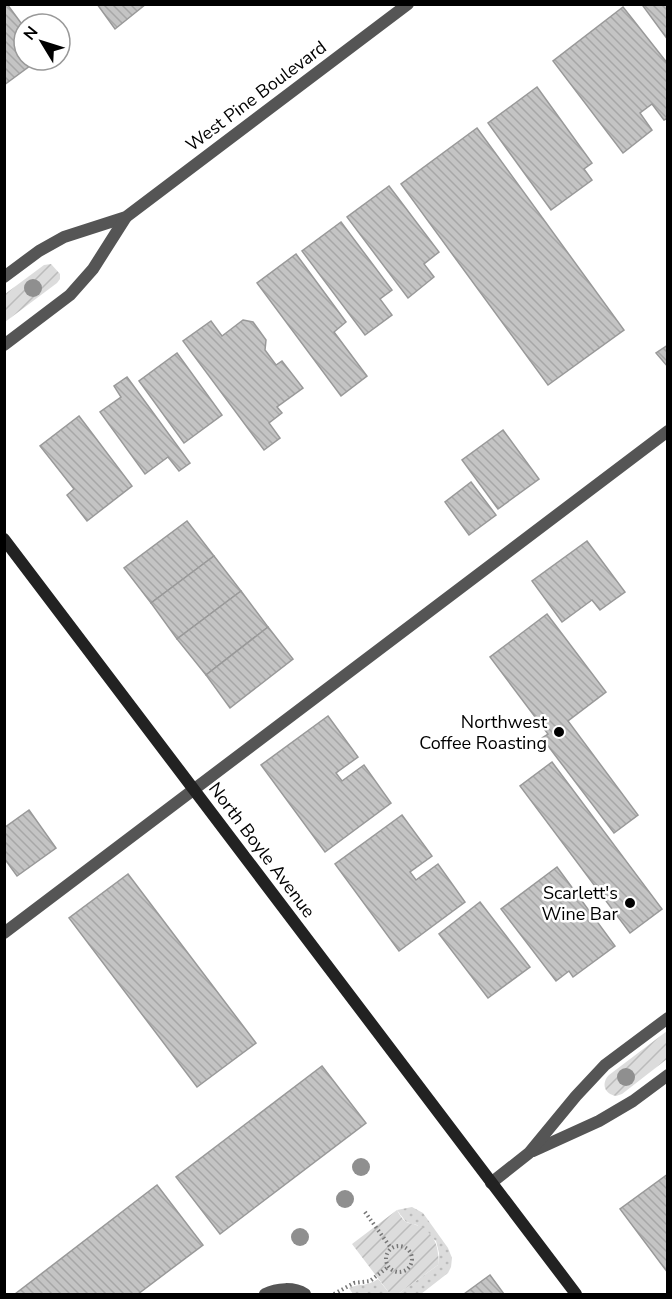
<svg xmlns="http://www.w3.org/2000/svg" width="672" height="1299" viewBox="0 0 672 1299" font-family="'Nunito Sans',sans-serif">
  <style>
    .grass { fill: url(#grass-dots) }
    .garden { fill: url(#garden-furrows) }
    .building { fill: url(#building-back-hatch); stroke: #999; stroke-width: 1.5 }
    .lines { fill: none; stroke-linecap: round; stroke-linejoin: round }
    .path { stroke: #777; stroke-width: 4; stroke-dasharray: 1.5 3; stroke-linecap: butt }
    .lane { stroke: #555; stroke-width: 12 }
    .street { stroke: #555; stroke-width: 12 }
    .secondary { stroke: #222; stroke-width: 12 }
    .tree { fill: #8f8f8f }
    .poi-dot { fill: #000; stroke: #fff; stroke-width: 2 }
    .labels { text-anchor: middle; stroke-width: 5; stroke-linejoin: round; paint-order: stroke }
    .street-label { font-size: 18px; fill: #000; stroke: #fff }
    .poi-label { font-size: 18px; fill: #000; stroke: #fff; text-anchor: end }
  </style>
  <defs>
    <pattern id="grass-dots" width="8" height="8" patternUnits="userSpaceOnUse" patternTransform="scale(1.5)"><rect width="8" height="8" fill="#dcdcdc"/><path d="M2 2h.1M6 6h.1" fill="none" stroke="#bbb" stroke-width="1.8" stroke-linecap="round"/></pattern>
    <pattern id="garden-furrows" width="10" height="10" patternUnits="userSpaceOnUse" patternTransform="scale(1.5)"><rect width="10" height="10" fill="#dcdcdc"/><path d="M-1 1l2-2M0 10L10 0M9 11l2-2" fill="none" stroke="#bbb"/></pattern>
    <pattern id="building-back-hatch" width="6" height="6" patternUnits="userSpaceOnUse" patternTransform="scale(1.5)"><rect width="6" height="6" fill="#c4c4c4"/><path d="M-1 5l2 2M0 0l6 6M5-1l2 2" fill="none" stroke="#a7a7a7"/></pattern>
  </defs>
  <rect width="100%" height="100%" fill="#fff"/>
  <g class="grass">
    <path d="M 412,1207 L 423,1213 L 448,1248 L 452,1258 L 451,1267 L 448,1273 L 421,1294 L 398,1294 L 438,1265 L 439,1253 L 436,1241 L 417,1225 L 406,1222 L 397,1210 Z"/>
    <path d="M 378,1279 L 390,1294 L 353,1294 L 349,1288 C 360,1283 367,1287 378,1279 Z"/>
  </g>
  <g class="garden">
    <path d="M 51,264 L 60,274 L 60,279 L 57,283 L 5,322 L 5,294 L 44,265 Z"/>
    <path d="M 667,1031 L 667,1059 L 622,1094 L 616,1096 C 604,1094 601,1083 609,1075 Z"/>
    <path d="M 397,1210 C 399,1214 403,1220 406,1222 C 409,1224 413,1223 416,1225 C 434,1231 440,1247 438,1265 L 398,1294 L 390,1294 L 352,1244 Z"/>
  </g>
  <g class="building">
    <path d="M 4,4 L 7,4 L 24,27 L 24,60 L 38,60 L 4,85 Z"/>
    <path d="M 97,4 L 146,4 L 115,29 Z"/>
    <path d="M 646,4 L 668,4 L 668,40 L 643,6 Z"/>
    <path d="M 623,7 L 668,64 L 668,118 L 664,120 L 652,104 L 640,113 L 652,130 L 623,153 L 553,61 Z"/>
    <path d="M 537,87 L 592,163 L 584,169 L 592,180 L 551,210 L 488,123 Z"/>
    <path d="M 477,128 L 624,330 L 548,385 L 401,184 Z"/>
    <path d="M 389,186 L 439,252 L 424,264 L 434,277 L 408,298 L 347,217 Z"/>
    <path d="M 341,222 L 392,290 L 380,299 L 392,315 L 365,335 L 302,251 Z"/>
    <path d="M 296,254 L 346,322 L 334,332 L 367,376 L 341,396 L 257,283 Z"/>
    <path d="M 243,320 L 253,322 L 266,340 L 265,350 L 276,365 L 282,361 L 303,388 L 277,407 L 282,413 L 269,423 L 280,438 L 264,450 L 183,341 L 211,321 L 222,336 Z"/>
    <path d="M 668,345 L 668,367 L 656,353 Z"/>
    <path d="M 177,353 L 222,415 L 184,443 L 139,381 Z"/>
    <path d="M 127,377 L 190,463 L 179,471 L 168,457 L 145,474 L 100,412 L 121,397 L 114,386 Z"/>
    <path d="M 79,416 L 132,486 L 87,521 L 67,495 L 74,489 L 40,446 Z"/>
    <path d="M 503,430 L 539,479 L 498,509 L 462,460 Z"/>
    <path d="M 471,482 L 496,515 L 469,535 L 445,502 Z"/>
    <path d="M 187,521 L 214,556 L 151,603 L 124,568 Z"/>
    <path d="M 587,541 L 625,592 L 600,610 L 592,600 L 562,622 L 532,581 Z"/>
    <path d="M 214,556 L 241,591 L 177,639 L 151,603 Z"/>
    <path d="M 241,591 L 268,627 L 206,675 L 177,639 Z"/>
    <path d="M 547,614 L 606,692 L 568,721 L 638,815 L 614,833 L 542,738 L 548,734 L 490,657 Z"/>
    <path d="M 268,627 L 293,659 L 230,708 L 206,675 Z"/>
    <path d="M 328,716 L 358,757 L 336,773 L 342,781 L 364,765 L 391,803 L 325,852 L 261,765 Z"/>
    <path d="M 552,762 L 662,909 L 630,933 L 520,786 Z"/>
    <path d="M 29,810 L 56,848 L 17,876 L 4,858 L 4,828 Z"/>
    <path d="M 402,815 L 432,856 L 410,872 L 416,880 L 438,864 L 465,902 L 399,951 L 335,864 Z"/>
    <path d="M 557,867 L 615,946 L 573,977 L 569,971 L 556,981 L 501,909 Z"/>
    <path d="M 128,874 L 256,1043 L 197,1087 L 69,918 Z"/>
    <path d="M 480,902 L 530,967 L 488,998 L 439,934 Z"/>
    <path d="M 322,1066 L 366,1123 L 220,1234 L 176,1177 Z"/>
    <path d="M 668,1174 L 668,1273 L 620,1209 Z"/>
    <path d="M 157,1185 L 203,1245 L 138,1294 L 15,1294 Z"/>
    <path d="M 490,1275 L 504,1294 L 464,1294 Z"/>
  </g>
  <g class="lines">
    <g class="path">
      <path d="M 365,1212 L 391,1248"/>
      <circle cx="399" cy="1259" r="13"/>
      <path d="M 334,1294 L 354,1283 L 370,1281 L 388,1267"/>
    </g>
    <path class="lane" d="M 4,933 L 668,431"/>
    <g class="street">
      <path d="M 4,277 L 39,251 L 64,237 L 126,217 L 408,4"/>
      <path d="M 4,345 L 70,295 L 93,269 L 126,217"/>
      <path d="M 533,1151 L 599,1121 L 633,1101 L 668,1075"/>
      <path d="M 491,1183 L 529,1153 L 576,1096 L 605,1065 L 668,1018"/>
      <path d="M 265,1294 C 277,1288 294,1287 305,1294"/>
    </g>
    <path class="secondary" d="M 4,539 L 576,1294"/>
  </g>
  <g class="tree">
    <circle cx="33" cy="288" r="9"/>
    <circle cx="626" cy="1077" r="9"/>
    <circle cx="361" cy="1167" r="9"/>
    <circle cx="345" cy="1199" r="9"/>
    <circle cx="300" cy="1237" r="9"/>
  </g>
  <g class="poi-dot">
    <circle cx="559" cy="732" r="6"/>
    <circle cx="630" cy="903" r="6"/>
  </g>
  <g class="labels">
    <g class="street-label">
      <text transform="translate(256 96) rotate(-37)" y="6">West Pine Boulevard</text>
      <text transform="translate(262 850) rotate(53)" y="6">North Boyle Avenue</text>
    </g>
    <g class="poi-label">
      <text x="547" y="728">Northwest<tspan x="547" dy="21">Coffee Roasting</tspan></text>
      <text x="618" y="899">Scarlett's<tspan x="618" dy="21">Wine Bar</tspan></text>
    </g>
  </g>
  <rect width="672" height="1299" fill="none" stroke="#000000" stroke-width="12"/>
  <g transform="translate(42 42) rotate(308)"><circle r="28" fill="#ffffff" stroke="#999999" stroke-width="1.5"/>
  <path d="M0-4.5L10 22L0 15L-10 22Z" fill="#000000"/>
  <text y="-9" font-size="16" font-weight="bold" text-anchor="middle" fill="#000000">N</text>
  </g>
</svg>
